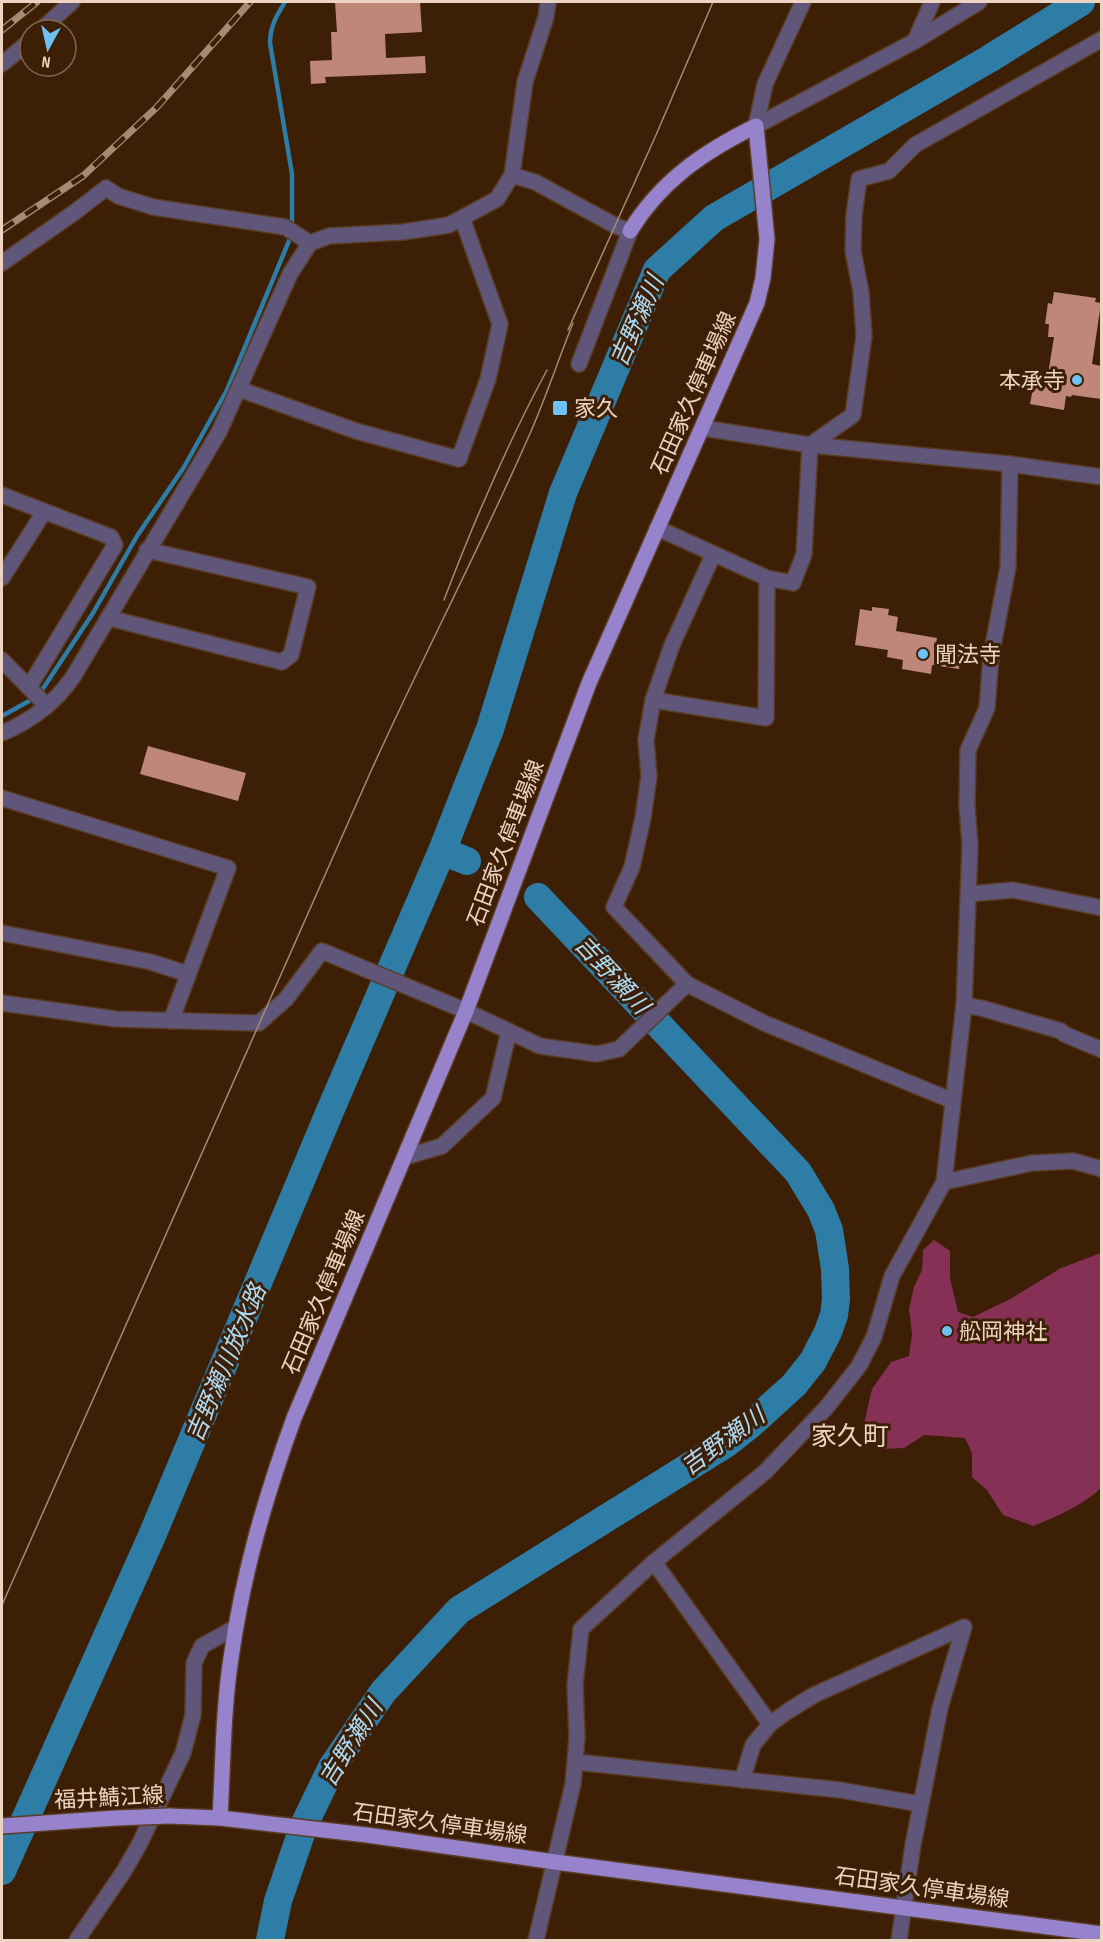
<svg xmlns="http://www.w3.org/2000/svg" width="1103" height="1942" viewBox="0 0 1103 1942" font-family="'Sofia Sans Condensed','Noto Sans JP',sans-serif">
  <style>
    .forest { fill: #873056 }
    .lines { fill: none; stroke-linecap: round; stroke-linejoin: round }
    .stream { stroke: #2d7da7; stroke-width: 4.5 }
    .river { stroke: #2d7da7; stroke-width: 28 }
    .building { fill: #bf8778 }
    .minor-casing { stroke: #593c24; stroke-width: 18 }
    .major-casing { stroke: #593c24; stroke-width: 18 }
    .minor { stroke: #5f5679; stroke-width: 15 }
    .major { stroke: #9783cb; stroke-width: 15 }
    .tram { stroke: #a58a76; stroke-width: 1.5 }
    .rail-casing { stroke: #a58a76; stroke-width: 7 }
    .rail { stroke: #3d1f06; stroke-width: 4.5; stroke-dasharray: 14; stroke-linecap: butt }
    .major-bridge-casing { stroke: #593c24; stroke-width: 18; stroke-linecap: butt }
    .major-bridge { stroke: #9783cb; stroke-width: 15 }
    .poi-dot { fill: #6ec2f3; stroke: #3d1f06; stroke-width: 2 }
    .labels { text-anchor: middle; stroke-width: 6; stroke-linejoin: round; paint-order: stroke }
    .poi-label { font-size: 22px; fill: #ecd3c2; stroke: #3d1f06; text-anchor: start }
    .street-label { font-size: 22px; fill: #ecd3c2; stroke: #3d1f06 }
    .water-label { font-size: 24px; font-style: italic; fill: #addbf7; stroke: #3d1f06 }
    .quarter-label { font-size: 26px; fill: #ecd3c2; stroke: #3d1f06 }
  </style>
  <rect width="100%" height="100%" fill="#3d1f06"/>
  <path class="forest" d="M 934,1240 L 950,1251 L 950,1278 L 958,1312 L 973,1317 L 1012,1298 L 1061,1268 L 1101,1253 L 1101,1488 C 1081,1506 1058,1516 1033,1526 L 1003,1515 L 987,1490 L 972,1477 L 972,1453 L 965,1438 L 924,1435 L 904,1448 L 882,1449 L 863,1432 L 867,1410 L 872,1389 L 891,1362 L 909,1356 L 912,1334 L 909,1309 L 914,1287 L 922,1270 L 923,1250 Z"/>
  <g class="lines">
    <g class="stream">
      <path d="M 285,2 C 277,15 270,26 270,43 L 292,174 L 292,227"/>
      <path d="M 2,716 L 31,700 L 42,690 L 93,613 L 137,536 L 184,467 L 227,390 L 291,236"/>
    </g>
    <g class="river">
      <path d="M 467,861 L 442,851 L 490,729 L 563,493 L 657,270 L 714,218 L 989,59 L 1081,2"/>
      <path d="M 2,1871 L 151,1538 L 330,1111 L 442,851"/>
      <path d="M 270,1940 L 278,1901 L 304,1825 L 332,1767 L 383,1692 L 459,1610 L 727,1443 L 751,1424 L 794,1385 L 813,1361 L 828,1332 L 834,1315 L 836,1299 L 835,1269 L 829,1230 L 821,1210 L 798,1172 L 538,897"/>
    </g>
  </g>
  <g class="building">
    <path d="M 335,2 L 420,2 L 422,32 L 385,34 L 386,58 L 425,56 L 426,73 L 325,77 L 326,83 L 311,84 L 310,61 L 332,60 L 331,32 L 337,32 Z"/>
    <path d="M 1054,292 L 1096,298 L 1095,302 L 1101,303 L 1092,364 L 1101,366 L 1101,399 L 1072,395 L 1071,397 L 1066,396 L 1064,410 L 1030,404 L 1034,383 L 1036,383 L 1038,373 L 1048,374 L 1054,337 L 1048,337 L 1049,324 L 1045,324 L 1048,303 L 1052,304 Z"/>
    <path d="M 872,607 L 889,609 L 888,615 L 898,617 L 896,631 L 937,638 L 935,651 L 961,655 L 959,669 L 932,665 L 931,674 L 902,669 L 903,660 L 887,657 L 888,650 L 855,645 L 860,609 L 872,611 Z"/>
    <path d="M 148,746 L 246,773 L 238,801 L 140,774 Z"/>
  </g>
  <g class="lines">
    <g class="minor-casing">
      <g id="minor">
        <path d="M 41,30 L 72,2"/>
        <path d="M 915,41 L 932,2"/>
        <path d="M 2,64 L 30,41"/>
        <path d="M 756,126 L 915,41 L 979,2"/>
        <path d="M 756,126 L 765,84 L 803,2"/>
        <path d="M 512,175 L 535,182 L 616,226 L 630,231 L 579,364"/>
        <path d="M 2,263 L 75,212 L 106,188 L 118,196 L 153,207 L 285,227 L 310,243"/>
        <path d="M 239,389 L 356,431 L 459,459 L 488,379 L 500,324 L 462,218"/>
        <path d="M 703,428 L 810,445 L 1010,464 L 1102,477"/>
        <path d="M 2,495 L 111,537 L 115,545 L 29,687"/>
        <path d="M 657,528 L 767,578 L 793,583 L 804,554 L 810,445 L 853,415 L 864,336 L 861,292 L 853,251 L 854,215 L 859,179 L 889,171 L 915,145 L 1102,39"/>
        <path d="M 713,555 L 672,645 L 653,700 L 646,740 L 649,776 L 643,818 L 632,867 L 614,907 L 687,984 L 764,1023 L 953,1101"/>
        <path d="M 2,578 L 44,512"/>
        <path d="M 109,618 L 282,662 L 291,655 L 308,587 L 147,550"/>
        <path d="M 2,660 L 47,706"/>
        <path d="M 653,700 L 766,718 L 767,578"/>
        <path d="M 2,733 C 31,721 55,703 73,677 L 219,432 L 290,274 L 310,243 L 329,236 L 403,232 L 449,225 L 497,199 L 512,175 L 525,82 L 546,17 L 548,2"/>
        <path d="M 2,798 L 228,868 L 171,1021"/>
        <path d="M 969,894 L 1013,890 L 1102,908"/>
        <path d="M 2,933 L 151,962 L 188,974"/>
        <path d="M 2,1003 L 116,1019 L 259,1023 L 286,999 L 322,951 L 466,1011 L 540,1046 L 597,1054 L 619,1049 L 687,984"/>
        <path d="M 964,1005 L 981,1008 L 1061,1031 L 1064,1034 L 1102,1050"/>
        <path d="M 405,1157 L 442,1146 L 493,1098 L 509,1031"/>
        <path d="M 944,1182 L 1032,1163 L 1073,1161 L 1102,1169"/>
        <path d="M 654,1562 L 770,1724"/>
        <path d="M 576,1762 L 840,1790 L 920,1804"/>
        <path d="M 742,1780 L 753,1745 L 770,1724 L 788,1711 L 814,1695 L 964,1627 L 940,1708 L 913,1845 L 899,1940"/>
        <path d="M 77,1940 L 124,1871 L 140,1843 L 183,1753 L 193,1715 L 194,1663 L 202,1646 L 236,1627"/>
        <path d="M 536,1940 L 573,1784 L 577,1737 L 575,1685 L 581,1629 L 654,1562 L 765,1472 L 826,1408 L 859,1366 L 874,1337 L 892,1276 L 944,1182 L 964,1005 L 970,845 L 967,806 L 968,750 L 987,708 L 991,656 L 1008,567 L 1010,464"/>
      </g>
    </g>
    <g class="major-casing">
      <g id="major">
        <path d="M 169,1816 L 220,1818 L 367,1835 L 555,1862 L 1102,1934"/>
        <path d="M 220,1818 C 223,1765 223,1710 231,1658 C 243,1573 265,1498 294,1418 L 466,1011 L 589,683 L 757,303 L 763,278 L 767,239 L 756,126 C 703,152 661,181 630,231"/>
        <path d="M 2,1826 L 116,1818"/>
      </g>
    </g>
    <use href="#minor" class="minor"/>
    <use href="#major" class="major"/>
    <g class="tram">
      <path d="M 568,330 L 656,135 L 713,2"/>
      <path d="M 444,600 C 474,521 507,444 547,370"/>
      <path d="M 2,1605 L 371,771 C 423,656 482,544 532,429 C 547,394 559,358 573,323"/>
    </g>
    <g class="rail-casing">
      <g id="rail">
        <path d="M 2,30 L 37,2"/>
        <path d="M 2,230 L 83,176 L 157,107 L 250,2"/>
      </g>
    </g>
    <use href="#rail" class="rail"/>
    <g class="major-bridge-casing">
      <path id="major-bridge" d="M 116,1818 L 169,1816"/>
    </g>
    <use href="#major-bridge" class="major-bridge"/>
  </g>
  <g class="poi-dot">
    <circle cx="1077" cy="380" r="6"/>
    <rect x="552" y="400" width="16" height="16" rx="3"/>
    <circle cx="923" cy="654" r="6"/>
    <circle cx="947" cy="1331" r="6"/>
  </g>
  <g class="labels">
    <g class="poi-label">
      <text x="1065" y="388" text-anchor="end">本承寺</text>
      <text x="574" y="416">家久</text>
      <text x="935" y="662">聞法寺</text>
      <text x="959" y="1339">舩岡神社</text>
    </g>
    <g class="street-label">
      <text transform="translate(693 393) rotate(-66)" y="8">石田家久停車場線</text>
      <text transform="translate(505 843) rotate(-69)" y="8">石田家久停車場線</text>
      <text transform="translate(323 1292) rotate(-67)" y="8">石田家久停車場線</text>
      <text transform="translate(109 1797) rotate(-3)" y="8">福井鯖江線</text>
      <text transform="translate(440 1823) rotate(8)" y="8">石田家久停車場線</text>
      <text transform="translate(922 1887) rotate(8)" y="8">石田家久停車場線</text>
    </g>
    <g class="water-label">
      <text transform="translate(637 321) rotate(-66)" y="8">吉野瀬川</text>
      <text transform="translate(612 975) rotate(47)" y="8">吉野瀬川</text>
      <text transform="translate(226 1363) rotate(-67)" y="8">吉野瀬川放水路</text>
      <text transform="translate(723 1441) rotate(-36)" y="8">吉野瀬川</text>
      <text transform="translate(351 1743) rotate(-58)" y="8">吉野瀬川</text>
    </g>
    <g class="quarter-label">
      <text x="850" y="1445">家久町</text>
    </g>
  </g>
  <rect width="1103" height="1942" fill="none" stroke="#ecd3c2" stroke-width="6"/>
  <g transform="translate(48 48) rotate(188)"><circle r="28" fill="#3d1f06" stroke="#836751" stroke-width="1.5"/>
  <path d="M0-4.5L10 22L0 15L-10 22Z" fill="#6ec2f3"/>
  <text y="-9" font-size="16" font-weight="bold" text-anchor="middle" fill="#ecd3c2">N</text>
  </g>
</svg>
